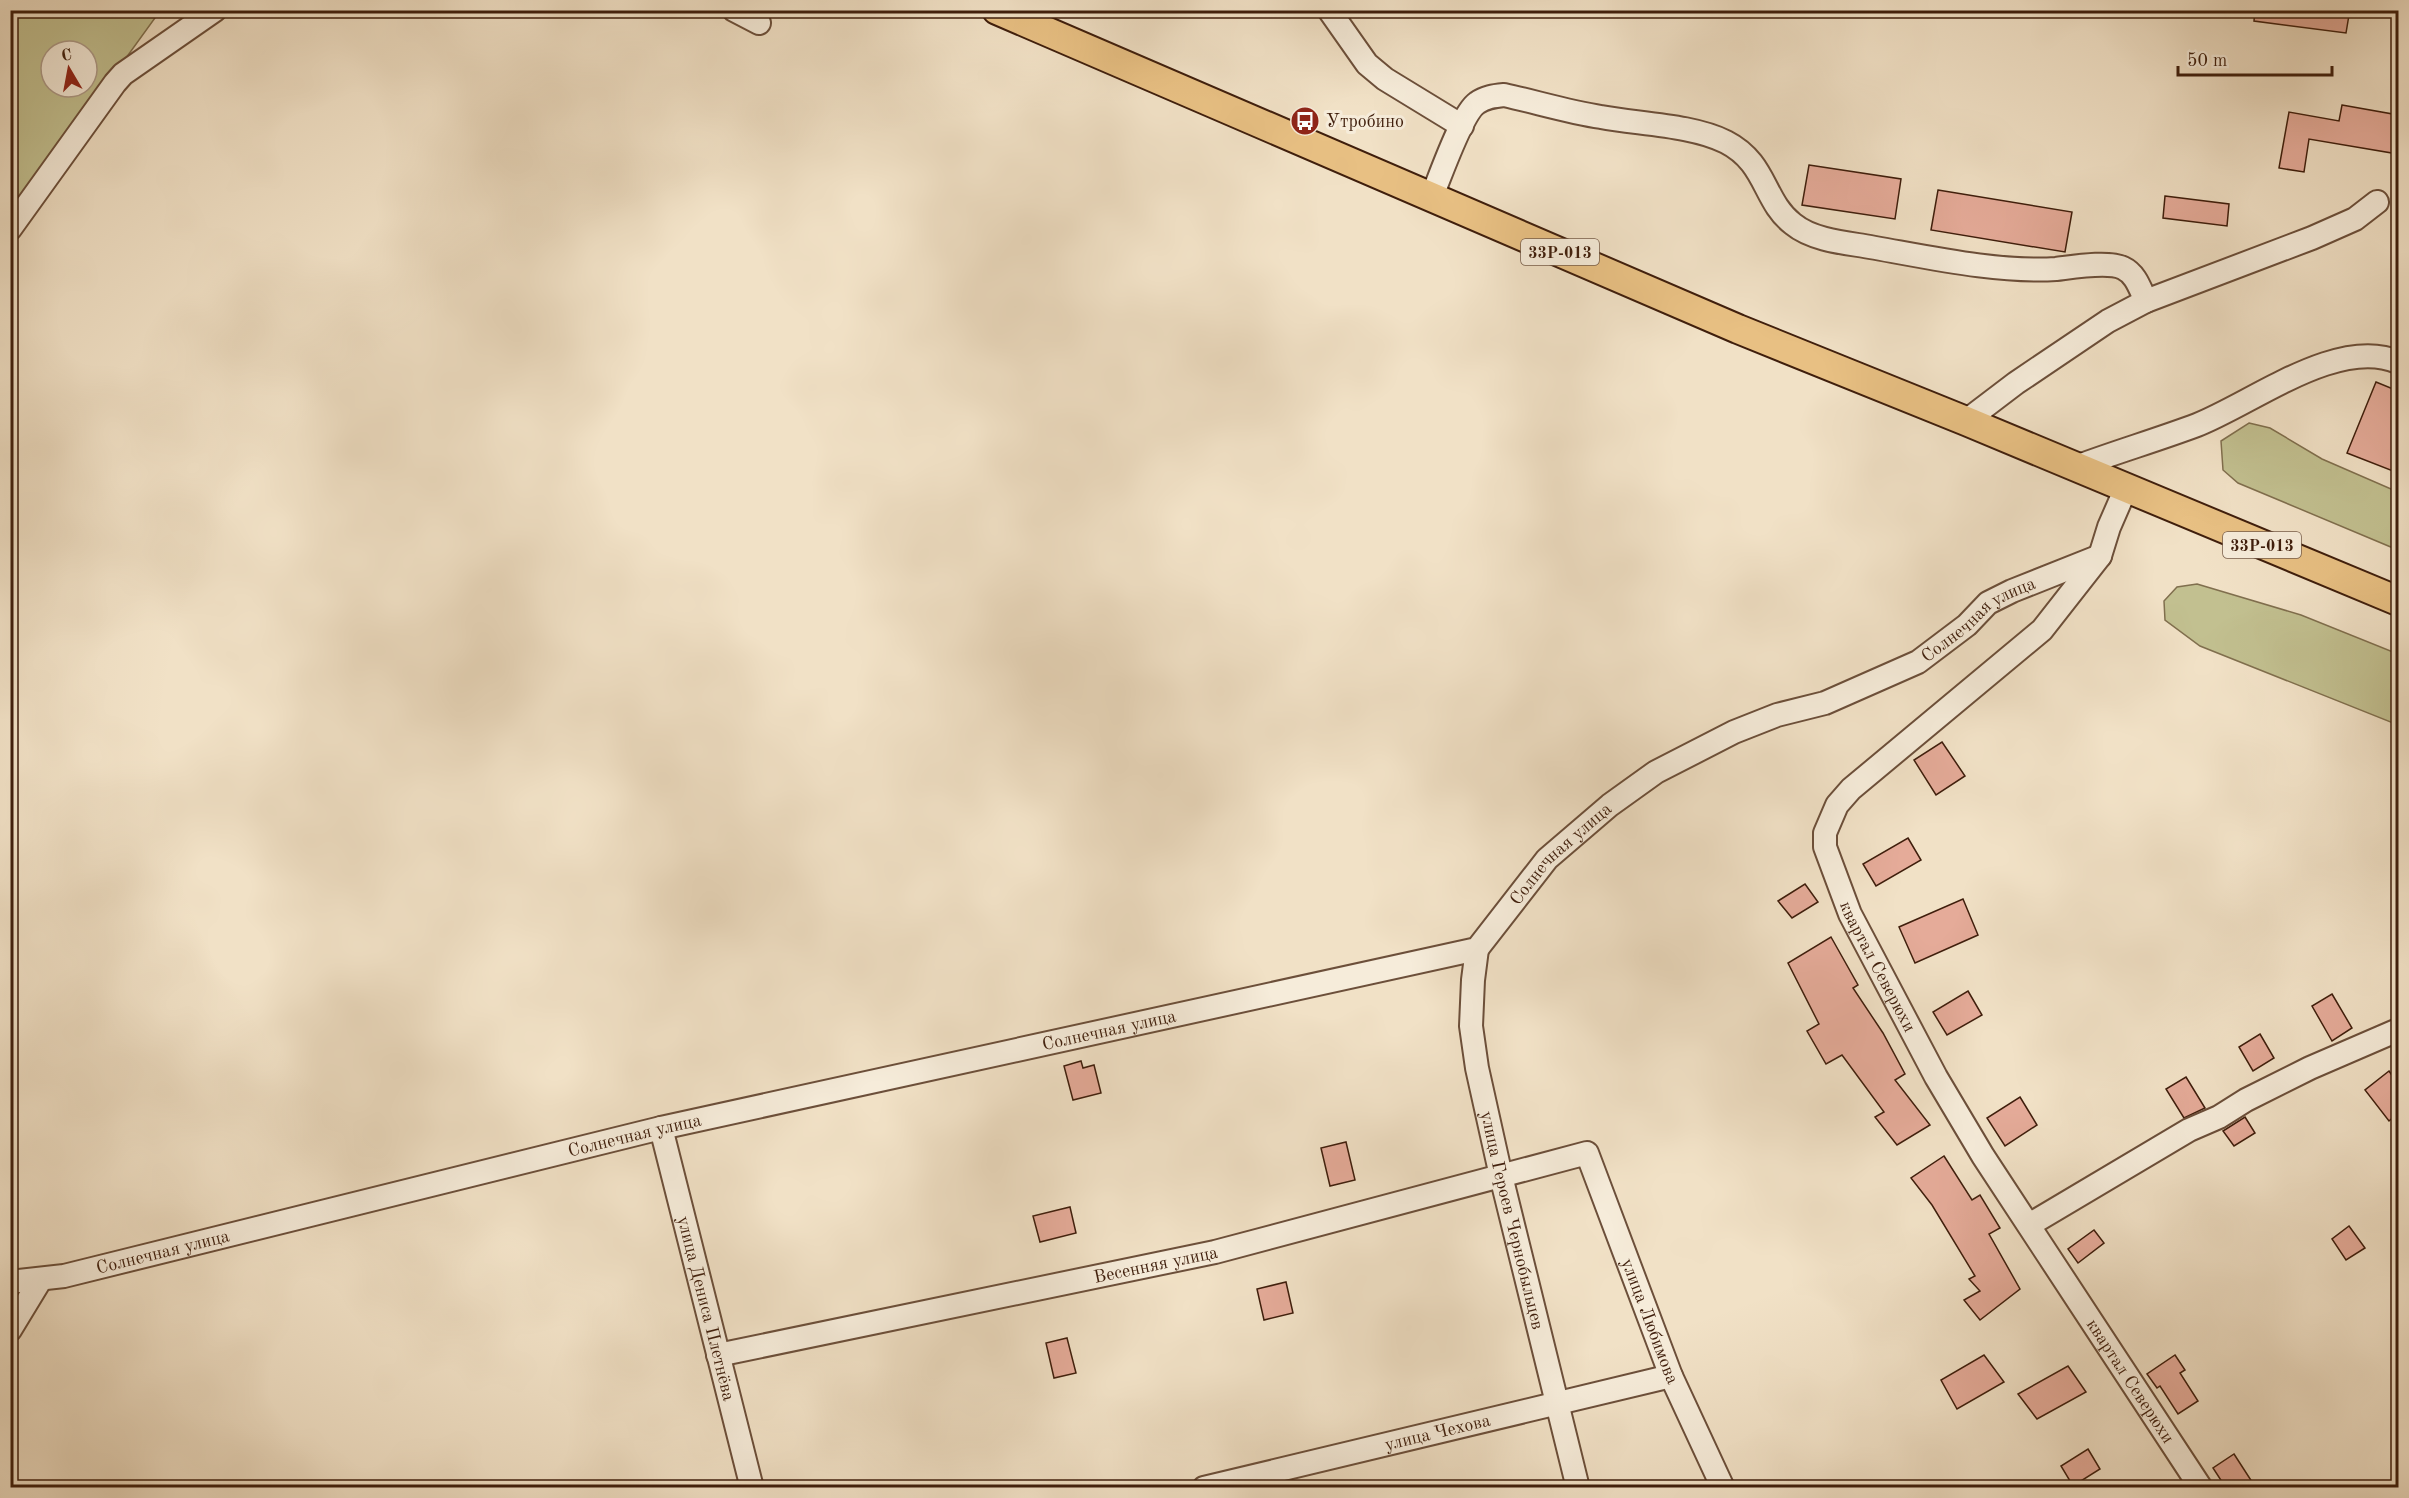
<svg xmlns="http://www.w3.org/2000/svg" width="2409" height="1498" viewBox="0 0 2409 1498" font-family="'Old Standard TT',serif">
  <style>
    .green { fill: #c2c090; stroke: #806f4e; stroke-width: 1.5; fill-rule: evenodd }
    .building { fill: #e5ab99; stroke: #3f1e0c; stroke-width: 1.5 }
    .lines { fill: none; stroke-linecap: round; stroke-linejoin: round }
    .minor-casing { stroke: #6c4f3a; stroke-width: 26 }
    .major-casing { stroke: #3f1e0c; stroke-width: 32 }
    .minor { stroke: #f6ecda; stroke-width: 22 }
    .major { stroke: #e8c083; stroke-width: 28 }
    .labels { text-anchor: middle; stroke-width: 6; stroke-linejoin: round; paint-order: stroke }
    .shield { fill: #f6ecda; stroke: #765c4a; stroke-width: 1.5 }
    .shield-label { font-size: 16px; font-weight: bold; fill: #3f1e0c }
    .poi-label { font-size: 18px; fill: #3f1e0c; stroke: #f6ecda; text-anchor: start }
    .street-label { font-size: 18px; fill: #3f1e0c; stroke: #f6ecda }
  </style>
  <rect width="100%" height="100%" fill="#f1e1c6"/>
  <filter id="stains"><feTurbulence type="fractalNoise" baseFrequency=".00333" numOctaves="4"/><feColorMatrix values="0 0 0 0 .2 0 0 0 0 .09 0 0 0 0 .02 0 0 0 .5 -.17"/></filter>
  <radialGradient id="worn" r=".72"><stop offset=".6" stop-color="#630" stop-opacity="0"/><stop offset="1" stop-color="#630" stop-opacity=".3"/></radialGradient>
  <g class="green">
    <path d="M 11,11 L 160,11 L 11,217 ZM 51,51 L 87,51 L 87,87 L 51,87 Z"/>
    <path d="M 2249,423 L 2270,428 L 2322,459 L 2398,492 L 2398,550 L 2238,483 L 2223,470 L 2221,441 Z"/>
    <path d="M 2197,584 L 2301,615 L 2398,654 L 2398,725 L 2200,646 L 2165,620 L 2164,601 L 2177,587 Z"/>
  </g>
  <g class="building">
    <path d="M 2255,10 L 2316,10 L 2349,15 L 2346,33 L 2254,21 Z"/>
    <path d="M 2342,105 L 2398,115 L 2398,154 L 2309,139 L 2304,172 L 2279,168 L 2289,112 L 2339,121 Z"/>
    <path d="M 1809,165 L 1901,179 L 1895,219 L 1802,205 Z"/>
    <path d="M 1938,190 L 2072,212 L 2065,252 L 1931,230 Z"/>
    <path d="M 2165,196 L 2229,204 L 2227,226 L 2163,218 Z"/>
    <path d="M 2376,382 L 2398,391 L 2398,473 L 2347,453 Z"/>
    <path d="M 1942,742 L 1965,776 L 1936,795 L 1914,760 Z"/>
    <path d="M 1908,838 L 1921,860 L 1876,886 L 1863,864 Z"/>
    <path d="M 1805,884 L 1818,902 L 1792,918 L 1778,901 Z"/>
    <path d="M 1963,899 L 1978,935 L 1915,963 L 1899,927 Z"/>
    <path d="M 1831,937 L 1858,985 L 1853,988 L 1883,1033 L 1905,1074 L 1895,1080 L 1930,1125 L 1897,1145 L 1875,1117 L 1884,1112 L 1842,1055 L 1826,1064 L 1807,1031 L 1819,1024 L 1788,963 Z"/>
    <path d="M 1968,991 L 1982,1015 L 1947,1035 L 1933,1012 Z"/>
    <path d="M 2332,994 L 2352,1028 L 2332,1041 L 2312,1006 Z"/>
    <path d="M 2260,1034 L 2274,1058 L 2253,1071 L 2239,1047 Z"/>
    <path d="M 1081,1061 L 1083,1068 L 1094,1065 L 1101,1093 L 1073,1100 L 1064,1066 Z"/>
    <path d="M 2389,1071 L 2398,1084 L 2398,1113 L 2389,1121 L 2365,1090 Z"/>
    <path d="M 2186,1077 L 2205,1108 L 2184,1118 L 2166,1089 Z"/>
    <path d="M 2020,1097 L 2037,1125 L 2005,1146 L 1987,1118 Z"/>
    <path d="M 2245,1117 L 2255,1133 L 2234,1146 L 2223,1131 Z"/>
    <path d="M 1346,1142 L 1355,1180 L 1330,1186 L 1321,1148 Z"/>
    <path d="M 1944,1156 L 1972,1200 L 1980,1195 L 2000,1228 L 1989,1234 L 2020,1289 L 1980,1320 L 1964,1300 L 1980,1291 L 1969,1279 L 1975,1276 L 1932,1205 L 1911,1178 Z"/>
    <path d="M 1070,1207 L 1076,1233 L 1040,1242 L 1033,1216 Z"/>
    <path d="M 2349,1226 L 2365,1248 L 2346,1260 L 2332,1239 Z"/>
    <path d="M 2094,1230 L 2104,1243 L 2078,1263 L 2068,1249 Z"/>
    <path d="M 1286,1282 L 1293,1313 L 1264,1320 L 1257,1289 Z"/>
    <path d="M 1067,1338 L 1076,1373 L 1054,1378 L 1046,1343 Z"/>
    <path d="M 1984,1355 L 2004,1382 L 1957,1409 L 1941,1380 Z"/>
    <path d="M 2175,1355 L 2185,1370 L 2180,1373 L 2198,1401 L 2178,1414 L 2160,1386 L 2157,1388 L 2147,1374 Z"/>
    <path d="M 2068,1366 L 2086,1392 L 2037,1419 L 2018,1394 Z"/>
    <path d="M 2088,1449 L 2100,1469 L 2073,1486 L 2061,1466 Z"/>
    <path d="M 2234,1454 L 2256,1488 L 2226,1488 L 2213,1468 Z"/>
  </g>
  <g class="lines">
    <g class="minor-casing">
      <g id="minor">
        <path d="M 734,10 L 759,23"/>
        <path d="M 1329,10 L 1367,64 L 1385,79 L 1462,126"/>
        <path d="M 1432,196 C 1440,177 1462,113 1477,103 C 1485,97 1494,96 1504,95 C 1536,102 1569,112 1601,117 C 1638,124 1693,125 1726,142 C 1767,163 1763,201 1793,224 C 1810,238 1837,242 1858,245 C 1919,255 1994,273 2056,269 C 2073,267 2108,261 2123,268 C 2136,274 2140,289 2146,301"/>
        <path d="M 10,229 L 115,83 L 123,74 L 215,10"/>
        <path d="M 1966,421 L 2016,383 L 2108,321 L 2146,301 L 2312,238 L 2355,219 L 2377,202"/>
        <path d="M 2076,467 C 2116,452 2157,440 2197,425 C 2253,403 2338,336 2398,362"/>
        <path id="s1" d="M 2126,488 L 2109,527 L 2100,556 L 2042,630 L 1851,789 L 1837,805 L 1825,833 L 1825,847 L 1850,914 L 1936,1077 L 1983,1156 L 2201,1488"/>
        <path id="s2" d="M 1477,949 L 1473,980 L 1471,1026 L 1477,1068 L 1501,1176 L 1578,1488"/>
        <path id="s3" d="M 661,1128 L 752,1488"/>
        <path d="M 2029,1225 L 2189,1130 L 2219,1117 L 2246,1100 L 2310,1068 L 2398,1030"/>
        <path id="s4" d="M 10,1282 L 64,1276 L 661,1128 L 1477,949 L 1547,859 L 1610,805 L 1656,772 L 1734,732 L 1777,715 L 1825,703 L 1918,662 L 1967,625 L 1988,603 L 2012,591 L 2100,556"/>
        <path d="M 10,1330 L 41,1279"/>
        <path id="s5" d="M 718,1355 L 1215,1252 L 1587,1153 L 1671,1376 L 1723,1488"/>
        <path id="s6" d="M 1204,1488 L 1671,1376"/>
      </g>
    </g>
    <g class="major-casing">
      <path id="major" d="M 997,10 L 1738,329 L 1966,421 L 2398,601"/>
    </g>
    <use href="#minor" class="minor"/>
    <use href="#major" class="major"/>
  </g>
  <defs>
    <g id="bus-disc" transform="scale(1.5)"><circle r="9.5" fill="#8f2418" stroke="#f6ecda"/><path d="M-5-6H5V4H4V6H2V4H-2V6H-4V4H-5ZM-3.5-4V0h7V-4ZM-3.5 1.2v1.5H-2V1.2ZM2 1.2v1.5H3.5V1.2Z" fill="#fff"/></g>
  </defs>
  <g fill-rule="evenodd">
    <use href="#bus-disc" x="1305" y="121"/>
  </g>
  <g class="labels">
    <g class="shield">
      <rect x="1521" y="239" width="78" height="26" rx="4.5"/>
      <rect x="2223" y="532" width="78" height="26" rx="4.5"/>
    </g>
    <g class="shield-label">
      <text x="1560" y="258">33Р-013</text>
      <text x="2262" y="551">33Р-013</text>
    </g>
    <g class="poi-label">
      <text x="1326" y="127">Утробино</text>
    </g>
    <g class="street-label">
      <text dy="6" stroke="none"><textPath href="#s4" startOffset="2118">Солнечная улица</textPath></text>
      <text dy="6" stroke="none"><textPath href="#s4" startOffset="1632">Солнечная улица</textPath></text>
      <text dy="6" stroke="none"><textPath href="#s1" startOffset="612">квартал Северюхи</textPath></text>
      <text dy="6" stroke="none"><textPath href="#s4" startOffset="1128">Солнечная улица</textPath></text>
      <text dy="6" stroke="none"><textPath href="#s4" startOffset="642">Солнечная улица</textPath></text>
      <text dy="6" stroke="none"><textPath href="#s2" startOffset="276">улица Героев Чернобыльцев</textPath></text>
      <text dy="6" stroke="none"><textPath href="#s4" startOffset="156">Солнечная улица</textPath></text>
      <text dy="6" stroke="none"><textPath href="#s5" startOffset="447">Весенняя улица</textPath></text>
      <text dy="6" stroke="none"><textPath href="#s3" startOffset="186">улица Дениса Плетнёва</textPath></text>
      <text dy="6" stroke="none"><textPath href="#s5" startOffset="1072">улица Любимова</textPath></text>
      <text dy="6" stroke="none"><textPath href="#s1" startOffset="1098">квартал Северюхи</textPath></text>
      <text dy="6" stroke="none"><textPath href="#s6" startOffset="240">улица Чехова</textPath></text>
    </g>
  </g>
  <rect width="2409" height="1498" fill="none" stroke="#f1e1c6" stroke-width="36"/>
  <rect x="12" y="12" width="2385" height="1474" fill="none" stroke="#3f1e0c" stroke-width="3"/>
  <rect x="18" y="18" width="2373" height="1462" fill="none" stroke="#3f1e0c" stroke-width="1.5"/>
  <g transform="translate(69 69) rotate(350)"><circle r="28" fill="#f6ecda" stroke="#ad9a88" stroke-width="1.5"/>
  <path d="M0-4.5L10 22L0 15L-10 22Z" fill="#8f2418"/>
  <text y="-9" font-size="16" font-weight="bold" text-anchor="middle" fill="#3f1e0c">С</text>
  </g>
  <path d="M2178 66v9h154v-9" fill="none" stroke="#3f1e0c" stroke-width="3"/>
  <text x="2187" y="66" font-size="18" fill="#3f1e0c" stroke="#f6ecda" stroke-width="4.5" paint-order="stroke">50 m</text>
  <rect width="100%" height="100%" filter="url(#stains)"/>
  <rect width="100%" height="100%" fill="url(#worn)"/>
</svg>
